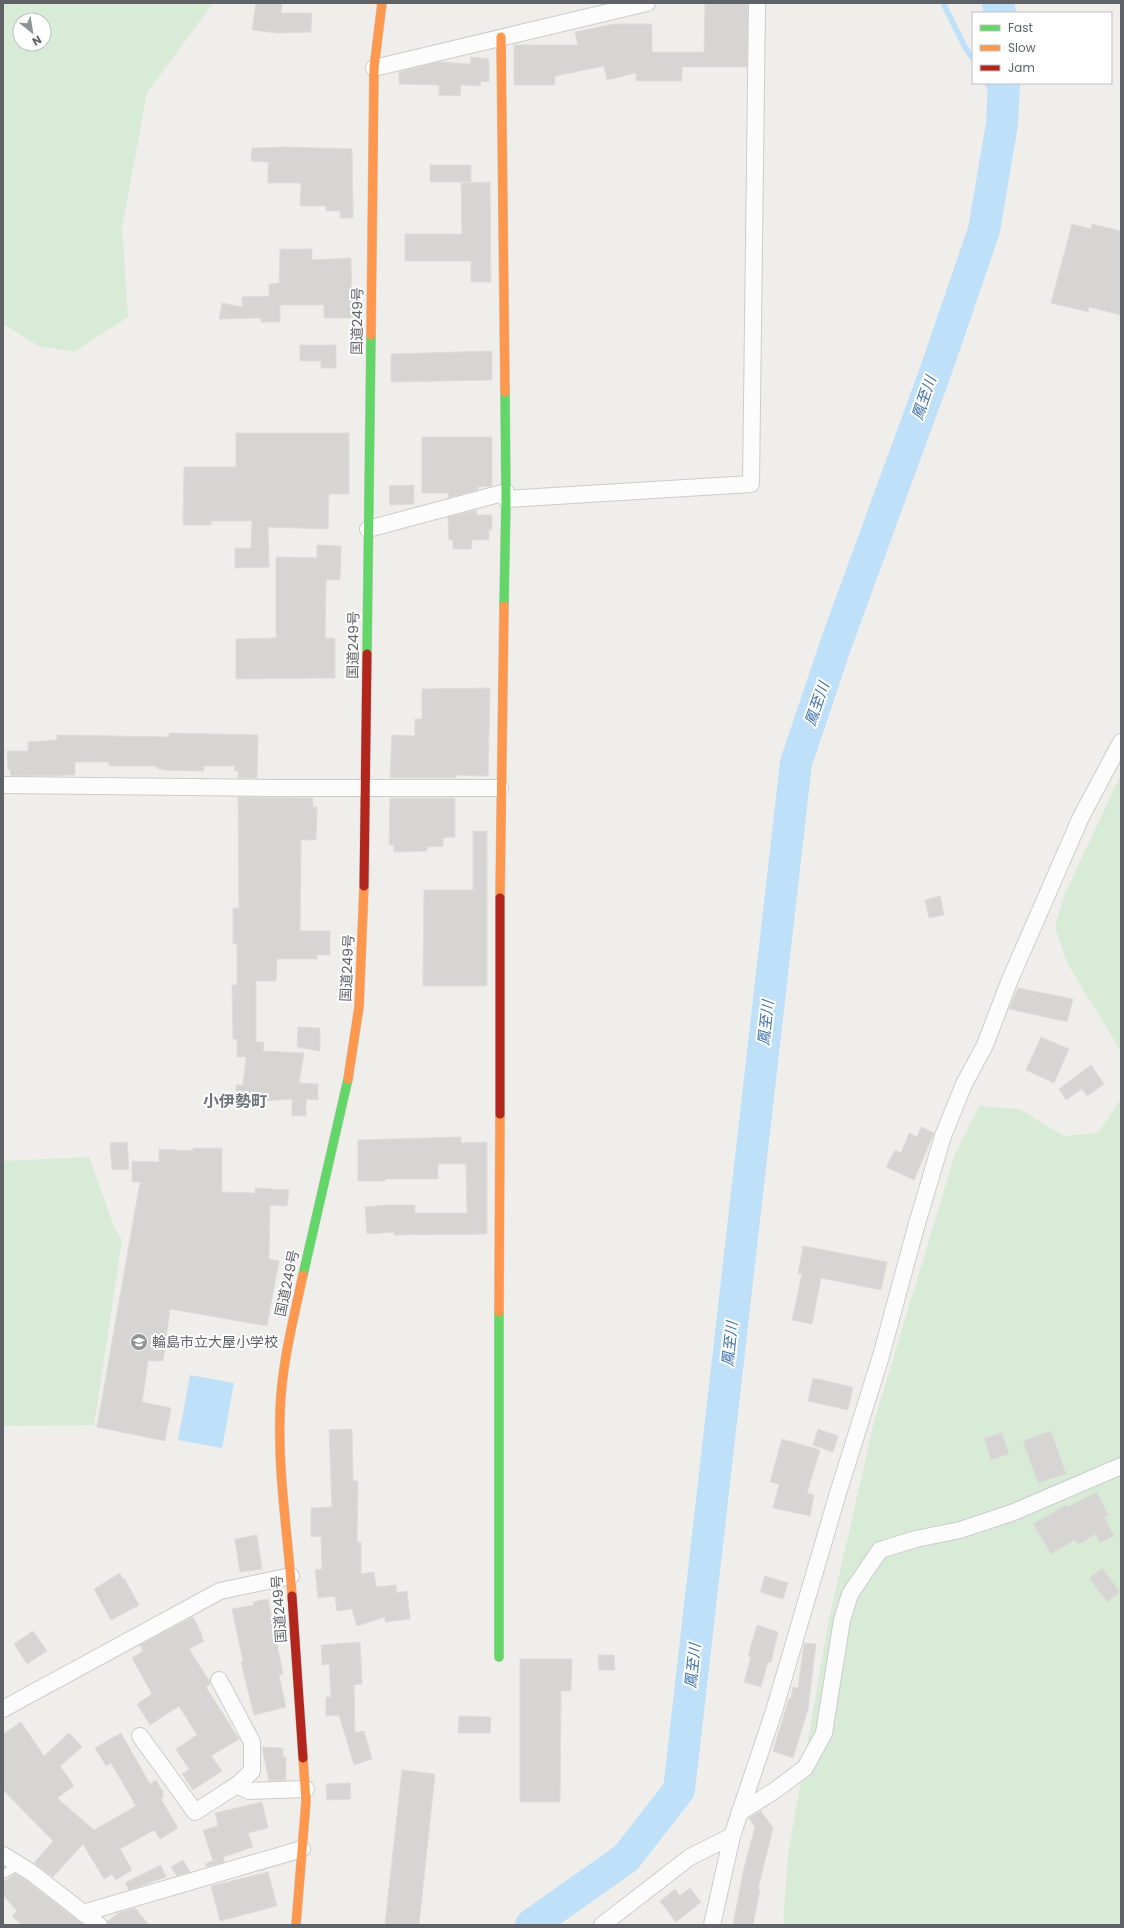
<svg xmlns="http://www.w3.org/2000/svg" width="1124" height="1928" viewBox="0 0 1124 1928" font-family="Poppins,'Noto Sans JP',sans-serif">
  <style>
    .green { fill: #d8ebd6; fill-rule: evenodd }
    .water { fill: #bfe0f9 }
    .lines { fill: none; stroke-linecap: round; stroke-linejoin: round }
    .stream { stroke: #bfe0f9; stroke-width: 5.5 }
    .river { stroke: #bfe0f9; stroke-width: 32 }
    .building { fill: #d6d5d3; stroke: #deddd9 }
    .lane-casing { stroke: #cbcccc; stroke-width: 10 }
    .street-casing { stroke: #cbcccc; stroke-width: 18 }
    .fast-casing { stroke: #cacacb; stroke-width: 10 }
    .slow-casing { stroke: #cacacb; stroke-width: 10 }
    .jam-casing { stroke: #cacacb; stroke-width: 10 }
    .lane { stroke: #fdfcfc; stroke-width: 8 }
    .street { stroke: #fdfcfc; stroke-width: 16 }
    .fast { stroke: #63d668; stroke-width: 9 }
    .slow { stroke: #ff974d; stroke-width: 9 }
    .jam { stroke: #b3261e; stroke-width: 9 }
    .labels { text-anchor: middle; stroke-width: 4; stroke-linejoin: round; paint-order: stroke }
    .street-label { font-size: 14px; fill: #5f6368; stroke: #fff }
    .poi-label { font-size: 14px; fill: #5f6368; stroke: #fff; text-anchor: start }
    .water-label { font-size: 15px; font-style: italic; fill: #4174aa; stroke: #fff }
    .quarter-label { font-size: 16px; font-weight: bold; fill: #70757a; stroke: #fff }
  </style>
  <rect width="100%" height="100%" fill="#efeeea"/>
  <g class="green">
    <path d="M 3,3 L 213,3 L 147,93 L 122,227 L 128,317 L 74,352 L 39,346 L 3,324 ZM 20,20 L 44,20 L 44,44 L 20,44 Z"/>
    <path d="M 1121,774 L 1121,1051 L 1067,963 L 1055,928 L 1064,896 Z"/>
    <path d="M 1121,1099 L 1121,1925 L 783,1925 L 788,1855 L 828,1624 L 874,1422 L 955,1154 L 979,1106 L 1019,1109 L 1064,1136 L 1098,1133 Z"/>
    <path d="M 89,1157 L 115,1229 L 122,1240 L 94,1425 L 3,1426 L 3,1161 Z"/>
  </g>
  <path class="water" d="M 190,1375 L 234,1383 L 222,1448 L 178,1440 Z"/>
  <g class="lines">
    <g class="stream">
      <path d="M 943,3 L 965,47 L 973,59"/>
      <path d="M 987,83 L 1003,113"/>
    </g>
    <g class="river">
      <path d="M 998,3 L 1000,13"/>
      <path d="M 531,1925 L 626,1858 L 679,1790 L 796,763 L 837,641 L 935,373 L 984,230 L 1002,124 L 1004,83"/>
    </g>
  </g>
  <g class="building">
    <path d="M 256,3 L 282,3 L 281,13 L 312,13 L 311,32 L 278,33 L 252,30 Z"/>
    <path d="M 705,3 L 748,3 L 747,67 L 682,67 L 682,81 L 636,81 L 636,73 L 607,80 L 604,66 L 555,76 L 555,85 L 514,85 L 514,45 L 578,45 L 575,32 L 614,24 L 652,24 L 652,52 L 704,52 Z"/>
    <path d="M 471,57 L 489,59 L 489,82 L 481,81 L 480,86 L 461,85 L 460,96 L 439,95 L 439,85 L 399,84 L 399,72 L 439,62 L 470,64 Z"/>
    <path d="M 286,147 L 352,149 L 353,218 L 340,218 L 340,211 L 326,211 L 326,206 L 300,206 L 301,183 L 268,183 L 268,162 L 251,161 L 252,148 Z"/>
    <rect x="430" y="165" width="41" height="17"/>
    <path d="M 490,182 L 491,282 L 471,282 L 471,261 L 405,261 L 405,234 L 462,234 L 461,183 Z"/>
    <path d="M 1072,224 L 1091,229 L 1092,224 L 1121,231 L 1121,315 L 1089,307 L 1088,312 L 1051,303 Z"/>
    <path d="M 280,249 L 312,249 L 312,260 L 351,258 L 352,318 L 324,318 L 324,305 L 280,305 L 280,322 L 261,322 L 261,318 L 219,319 L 222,303 L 242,307 L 242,297 L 269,296 L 269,284 L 279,283 Z"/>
    <path d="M 300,345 L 336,345 L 336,368 L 321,368 L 321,361 L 300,361 Z"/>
    <path d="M 492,351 L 492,380 L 391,382 L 391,354 Z"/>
    <path d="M 236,433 L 349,433 L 349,494 L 329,494 L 328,529 L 268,527 L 269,567 L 235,568 L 235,548 L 251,548 L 252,521 L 211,521 L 211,525 L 183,525 L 184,467 L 236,467 Z"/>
    <path d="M 422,437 L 492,437 L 492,486 L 478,487 L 478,490 L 448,498 L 448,493 L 422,493 Z"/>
    <path d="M 414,485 L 414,504 L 390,505 L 389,486 Z"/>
    <path d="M 477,510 L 477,515 L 492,515 L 492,530 L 489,530 L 489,540 L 472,540 L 471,549 L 453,549 L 453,540 L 449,540 L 448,517 Z"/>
    <path d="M 317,545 L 341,546 L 340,580 L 326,580 L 325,638 L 335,638 L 335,678 L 236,679 L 236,639 L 276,638 L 276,557 L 317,558 Z"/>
    <path d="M 490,688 L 488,776 L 456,775 L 456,778 L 390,778 L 392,735 L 415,736 L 415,719 L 422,719 L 422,689 Z"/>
    <path d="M 169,733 L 258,735 L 257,778 L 238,778 L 238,771 L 234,771 L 235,766 L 204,766 L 204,771 L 164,770 L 156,768 L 156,766 L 109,766 L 109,762 L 75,762 L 75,775 L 25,776 L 11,776 L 10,769 L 8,770 L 7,751 L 28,751 L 28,742 L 57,740 L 57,735 L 169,737 Z"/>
    <path d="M 238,797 L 313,798 L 313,807 L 317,807 L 316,840 L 301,840 L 300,931 L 330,931 L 330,955 L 317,955 L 317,959 L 277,959 L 276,981 L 256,981 L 256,1042 L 264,1042 L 263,1051 L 304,1053 L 299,1083 L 318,1084 L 318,1100 L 306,1099 L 306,1116 L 292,1116 L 292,1099 L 261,1101 L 261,1105 L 236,1104 L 236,1085 L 243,1085 L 246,1057 L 237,1057 L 237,1039 L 233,1039 L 232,985 L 237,985 L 237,944 L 233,944 L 233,908 L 239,908 Z"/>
    <path d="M 390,798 L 455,798 L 455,837 L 443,838 L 443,846 L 427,847 L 427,851 L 394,852 L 394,845 L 389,845 Z"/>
    <path d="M 473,831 L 487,831 L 487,986 L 423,986 L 424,890 L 473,890 Z"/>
    <path d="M 940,896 L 944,915 L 929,918 L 925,900 Z"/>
    <path d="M 1018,988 L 1073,999 L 1067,1022 L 1009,1009 Z"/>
    <path d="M 298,1027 L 320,1028 L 320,1051 L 297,1047 Z"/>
    <path d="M 1041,1037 L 1069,1049 L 1054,1083 L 1026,1070 Z"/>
    <path d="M 1091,1065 L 1104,1084 L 1087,1096 L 1082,1089 L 1066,1100 L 1059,1089 Z"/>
    <path d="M 921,1127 L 934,1133 L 914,1180 L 886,1167 L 895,1150 L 901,1153 L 909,1133 L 917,1137 Z"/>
    <path d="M 461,1137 L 461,1143 L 487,1142 L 487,1234 L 394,1235 L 394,1232 L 367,1234 L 365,1207 L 385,1205 L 415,1205 L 415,1213 L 467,1213 L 466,1164 L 438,1164 L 438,1179 L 385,1179 L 385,1181 L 358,1181 L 358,1140 Z"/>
    <path d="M 127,1142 L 129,1169 L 112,1170 L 110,1143 Z"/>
    <path d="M 193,1148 L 222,1148 L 222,1192 L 255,1193 L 255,1188 L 289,1190 L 287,1206 L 270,1205 L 269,1259 L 279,1261 L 267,1326 L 170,1309 L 163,1361 L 148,1361 L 142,1402 L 171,1408 L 165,1441 L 97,1427 L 140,1182 L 132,1182 L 132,1161 L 159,1162 L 159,1149 L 193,1151 Z"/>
    <path d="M 803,1246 L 887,1262 L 881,1290 L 821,1278 L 812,1324 L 792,1320 L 802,1274 L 798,1274 Z"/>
    <path d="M 813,1378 L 853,1387 L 848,1410 L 808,1401 Z"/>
    <path d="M 352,1429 L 353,1481 L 358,1481 L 357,1542 L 361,1542 L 361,1574 L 374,1572 L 376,1587 L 396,1585 L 397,1593 L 407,1591 L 410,1619 L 385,1622 L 385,1617 L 357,1626 L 352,1609 L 337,1611 L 335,1596 L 318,1598 L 315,1570 L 322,1569 L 321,1536 L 311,1537 L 311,1508 L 332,1507 L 329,1430 Z"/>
    <path d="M 818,1429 L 838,1436 L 833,1452 L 813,1445 Z"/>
    <path d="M 1051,1431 L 1066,1474 L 1038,1483 L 1023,1441 Z"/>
    <path d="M 1002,1433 L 1009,1454 L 991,1460 L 984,1438 Z"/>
    <path d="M 782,1439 L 820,1450 L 807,1493 L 814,1495 L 810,1516 L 773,1508 L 779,1484 L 770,1482 Z"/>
    <path d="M 1097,1492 L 1108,1515 L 1104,1517 L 1114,1536 L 1100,1543 L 1096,1534 L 1078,1545 L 1075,1540 L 1051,1554 L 1033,1524 L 1066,1505 L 1067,1507 Z"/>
    <path d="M 257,1535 L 262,1569 L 240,1572 L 235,1539 Z"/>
    <path d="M 1102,1568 L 1120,1592 L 1107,1602 L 1089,1578 Z"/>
    <path d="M 120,1573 L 122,1579 L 124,1578 L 139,1605 L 111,1620 L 94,1589 Z"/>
    <path d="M 765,1576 L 788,1583 L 783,1599 L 760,1592 Z"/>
    <path d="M 268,1599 L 283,1674 L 279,1675 L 286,1707 L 254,1715 L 241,1662 L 243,1661 L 232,1609 L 254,1605 L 253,1602 Z"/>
    <path d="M 193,1617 L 202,1634 L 201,1635 L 204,1641 L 189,1649 L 210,1682 L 210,1684 L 206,1687 L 239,1739 L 211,1756 L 222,1771 L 193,1790 L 182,1774 L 189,1769 L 176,1749 L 197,1735 L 179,1706 L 150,1725 L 137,1704 L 152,1694 L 132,1658 L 143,1651 L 140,1645 Z"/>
    <path d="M 757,1625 L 778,1632 L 771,1663 L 768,1662 L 761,1687 L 744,1682 L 751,1657 L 748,1656 Z"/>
    <path d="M 33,1631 L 47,1651 L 27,1664 L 14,1644 Z"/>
    <path d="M 360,1642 L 362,1684 L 354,1685 L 355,1733 L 364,1731 L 372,1759 L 354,1765 L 339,1715 L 326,1716 L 326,1697 L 331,1697 L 329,1664 L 322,1665 L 321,1645 Z"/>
    <path d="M 804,1643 L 816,1644 L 808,1709 L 793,1758 L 773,1751 L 789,1698 L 791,1698 L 793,1687 L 798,1688 Z"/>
    <path d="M 598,1655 L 614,1655 L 615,1670 L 599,1670 Z"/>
    <path d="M 520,1659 L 572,1659 L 571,1691 L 561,1691 L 560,1802 L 520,1802 Z"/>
    <path d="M 459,1716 L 491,1717 L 490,1733 L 458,1733 Z"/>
    <path d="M 21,1722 L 44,1756 L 69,1733 L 82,1747 L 60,1766 L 74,1786 L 57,1798 L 94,1830 L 136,1806 L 111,1763 L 106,1766 L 95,1748 L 121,1733 L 150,1784 L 156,1780 L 163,1792 L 163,1798 L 161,1799 L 178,1828 L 160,1839 L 154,1830 L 120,1849 L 132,1870 L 116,1880 L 112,1874 L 104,1879 L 83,1844 L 53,1877 L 34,1863 L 53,1841 L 3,1790 L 3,1734 Z"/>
    <path d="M 262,1747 L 283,1748 L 283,1757 L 286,1757 L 286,1780 L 269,1781 Z"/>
    <path d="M 402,1770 L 435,1774 L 419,1925 L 385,1924 Z"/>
    <path d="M 350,1783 L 351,1799 L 327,1800 L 326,1784 Z"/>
    <path d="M 262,1802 L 268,1828 L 248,1833 L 253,1847 L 223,1857 L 225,1862 L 206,1867 L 205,1864 L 217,1859 L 213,1861 L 203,1830 L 218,1826 L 215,1813 Z"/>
    <path d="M 761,1811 L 773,1828 L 758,1889 L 760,1889 L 753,1925 L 733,1925 L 744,1868 L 755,1827 L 749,1818 Z"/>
    <path d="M 183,1860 L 190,1872 L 177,1876 L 171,1867 Z"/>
    <path d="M 161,1865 L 166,1877 L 129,1890 L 125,1883 Z"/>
    <path d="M 268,1872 L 277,1906 L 220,1921 L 211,1886 Z"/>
    <path d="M 15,1874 L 27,1881 L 84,1925 L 22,1925 L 12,1916 L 17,1911 L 3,1895 L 3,1882 Z"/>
    <path d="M 690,1888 L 701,1902 L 676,1922 L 660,1901 L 675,1889 L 680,1896 Z"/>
    <path d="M 135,1908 L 149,1925 L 108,1925 L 108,1921 L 118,1913 Z"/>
  </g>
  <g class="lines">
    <g class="lane-casing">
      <path id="lane" d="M 3,1874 L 18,1866"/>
    </g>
    <g class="street-casing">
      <g id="street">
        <path d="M 374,68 L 647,3"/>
        <path d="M 506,499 L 751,484 L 757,3"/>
        <path d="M 368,529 L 506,492"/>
        <path d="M 3,785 L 277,788 L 500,788"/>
        <path d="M 219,1680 L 252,1742 L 252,1771 L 237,1785"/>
        <path d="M 3,1709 L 220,1591 L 291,1576"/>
        <path d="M 140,1736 L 195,1812 L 237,1785 L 249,1791 L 306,1789"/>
        <path d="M 739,1813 L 774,1791 L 805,1768 L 824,1733 L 842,1620 L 850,1594 L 880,1550 L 916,1539 L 960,1530 L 1014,1512 L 1121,1466"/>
        <path d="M 3,1855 L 32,1873 L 99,1925"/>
        <path d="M 83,1913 L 302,1849"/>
        <path d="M 602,1925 L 690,1857 L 732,1836"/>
        <path d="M 712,1925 L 732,1836 L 774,1711 L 838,1493 L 881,1356 L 916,1227 L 943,1136 L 964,1084 L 985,1045 L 1009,982 L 1081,817 L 1121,742"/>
      </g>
    </g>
    <g class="fast-casing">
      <g id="fast">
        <path d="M 504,606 L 506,499 L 505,392"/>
        <path d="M 367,654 L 371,335"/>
        <path d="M 303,1275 L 348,1079"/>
        <path d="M 499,1657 L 499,1312"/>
      </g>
    </g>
    <g class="slow-casing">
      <g id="slow">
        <path d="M 501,37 L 505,392"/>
        <path d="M 371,335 L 374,68 L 382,3"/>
        <path d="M 500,898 L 504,606"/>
        <path d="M 348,1079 L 359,1007 L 364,886"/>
        <path d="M 499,1312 L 500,1114"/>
        <path d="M 292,1596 C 288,1535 278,1475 280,1414 C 281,1367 293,1321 303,1275"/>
        <path d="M 296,1925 L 306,1801 L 303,1758"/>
      </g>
    </g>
    <g class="jam-casing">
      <g id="jam">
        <path d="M 364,886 L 367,654"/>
        <path d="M 500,1114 L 500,898"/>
        <path d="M 292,1596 L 303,1758"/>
      </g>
    </g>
    <use href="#lane" class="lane"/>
    <use href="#street" class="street"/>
    <use href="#fast" class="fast"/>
    <use href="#slow" class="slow"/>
    <use href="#jam" class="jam"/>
  </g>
  <defs>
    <g id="school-disc" transform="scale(0.9)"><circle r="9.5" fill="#919496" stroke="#fff"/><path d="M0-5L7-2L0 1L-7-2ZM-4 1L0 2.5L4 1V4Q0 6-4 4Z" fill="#fff"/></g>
  </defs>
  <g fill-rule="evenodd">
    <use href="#school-disc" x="139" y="1342"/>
  </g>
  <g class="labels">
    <g class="street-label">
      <text transform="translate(357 321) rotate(-89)" y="5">国道249号</text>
      <text transform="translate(353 645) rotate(-89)" y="5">国道249号</text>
      <text transform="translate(347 968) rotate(-87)" y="5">国道249号</text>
      <text transform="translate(287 1283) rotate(-78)" y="5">国道249号</text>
      <text transform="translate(279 1609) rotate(-94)" y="5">国道249号</text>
    </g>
    <g class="poi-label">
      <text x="152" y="1347">輪島市立大屋小学校</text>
    </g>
    <g class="water-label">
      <text transform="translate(924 398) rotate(-71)" y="5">鳳至川</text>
      <text transform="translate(817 704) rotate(-71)" y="5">鳳至川</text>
      <text transform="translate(766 1023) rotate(-84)" y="5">鳳至川</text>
      <text transform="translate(730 1344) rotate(-84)" y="5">鳳至川</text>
      <text transform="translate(693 1666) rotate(-84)" y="5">鳳至川</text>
    </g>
    <g class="quarter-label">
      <text x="235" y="1107">小伊勢町</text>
    </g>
  </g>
  <rect width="1124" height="1928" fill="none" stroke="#5f6368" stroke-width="8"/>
  <rect x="972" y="12" width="140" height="72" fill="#ffffff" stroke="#bfc1c3"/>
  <rect x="980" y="25" width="20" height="6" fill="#63d668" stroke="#bfc1c3"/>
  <text x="1008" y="32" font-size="12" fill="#5f6368">Fast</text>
  <rect x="980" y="45" width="20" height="6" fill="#ff974d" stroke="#bfc1c3"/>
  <text x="1008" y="52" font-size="12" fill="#5f6368">Slow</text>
  <rect x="980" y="65" width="20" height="6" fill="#b3261e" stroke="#bfc1c3"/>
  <text x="1008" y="72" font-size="12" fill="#5f6368">Jam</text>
  <g transform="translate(32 32) rotate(150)"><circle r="19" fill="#ffffff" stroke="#bfc1c3"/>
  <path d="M0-3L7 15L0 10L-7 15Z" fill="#919496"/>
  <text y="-6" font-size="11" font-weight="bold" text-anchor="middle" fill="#5f6368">N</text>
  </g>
</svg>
